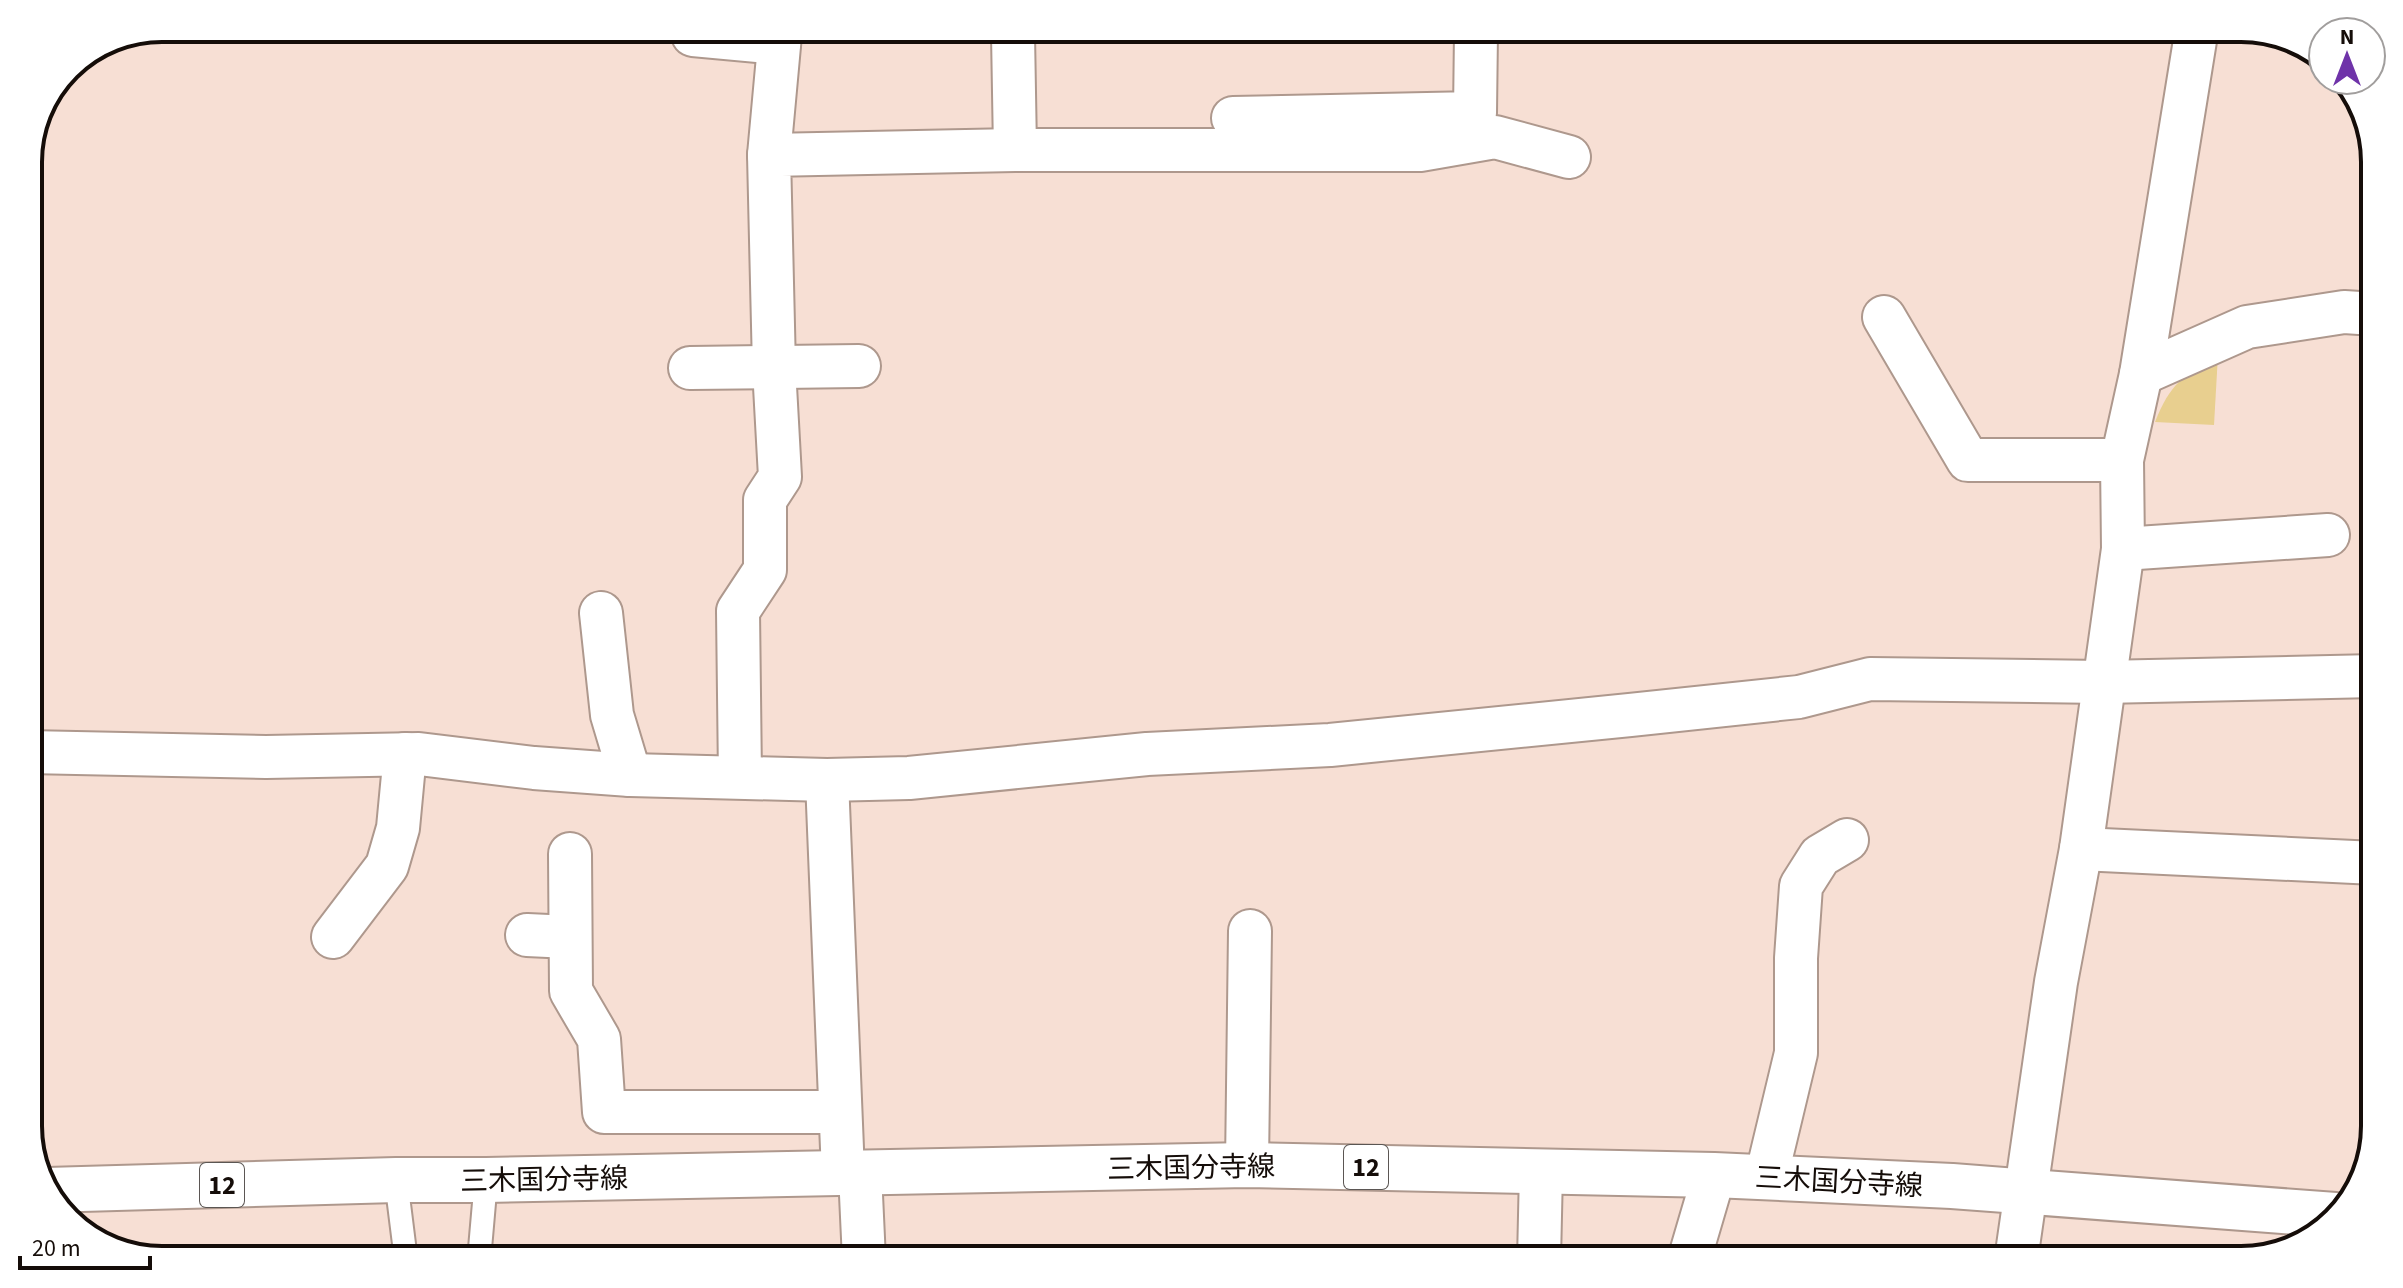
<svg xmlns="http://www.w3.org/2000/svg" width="2403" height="1288" viewBox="0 0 2403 1288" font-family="'Source Sans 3','Noto Sans JP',sans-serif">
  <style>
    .green { fill: #e8cf8f }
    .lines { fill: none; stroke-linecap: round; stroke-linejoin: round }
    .service-casing { stroke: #ae988d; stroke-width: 26 }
    .minor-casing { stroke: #ae988d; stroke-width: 46 }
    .primary-casing { stroke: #ae988d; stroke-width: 48 }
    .service { stroke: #fff; stroke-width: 22 }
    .minor { stroke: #fff; stroke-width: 42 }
    .primary { stroke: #fff; stroke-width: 44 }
    .labels { text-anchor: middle; stroke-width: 6; stroke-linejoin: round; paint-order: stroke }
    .shield { fill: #fff; stroke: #5b5653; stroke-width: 2 }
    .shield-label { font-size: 26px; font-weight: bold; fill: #150d09 }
    .street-label { font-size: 28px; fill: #150d09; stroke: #fff }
    .rim { fill: none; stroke: #150d09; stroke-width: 4 }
  </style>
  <rect width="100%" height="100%" fill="#f7dfd4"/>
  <path class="green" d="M 2218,355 L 2214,425 L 2155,422 C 2170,384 2183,375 2218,355 Z"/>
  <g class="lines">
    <g class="service-casing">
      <g id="service">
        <path d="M 396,1180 L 406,1260"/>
        <path d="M 479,1260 L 486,1180"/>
      </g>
    </g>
    <g class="minor-casing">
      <g id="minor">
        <path d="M 1013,34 L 1015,150 L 1420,150 L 1495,137 L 1569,157"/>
        <path d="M 693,35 L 779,43"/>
        <path d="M 1233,118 L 1475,113 L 1476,32"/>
        <path d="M 769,155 L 780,35"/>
        <path d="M 1884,317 L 1968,460 L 2122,460"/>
        <path d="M 690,368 L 859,366"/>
        <path d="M 2141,374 L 2247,327 L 2344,312 L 2375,314"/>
        <path d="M 2123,549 L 2328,535"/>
        <path d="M 601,613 L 612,715 L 630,775"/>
        <path d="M 28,752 L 266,757 L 419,754 L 534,768 L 630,775 L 827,780 L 909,778 L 1147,754 L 1330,745 L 1630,715 L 1799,697 L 1870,679 L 2103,682 L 2375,676"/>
        <path d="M 740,777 L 738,611 L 765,570 L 765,500 L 780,477 L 774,368 L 769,155 L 1015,150"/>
        <path d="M 827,780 L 843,1173"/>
        <path d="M 2081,849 L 2375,863"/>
        <path d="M 570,854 L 571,991 L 599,1039 L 604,1112 L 840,1112"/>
        <path d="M 527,935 L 570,937"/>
        <path d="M 333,937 L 387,866 L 398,828 L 405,754"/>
        <path d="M 1247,1165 L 1250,931"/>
        <path d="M 860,1173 L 864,1260"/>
        <path d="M 1766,1178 L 1796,1053 L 1796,958 L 1801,886 L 1820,856 L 1847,840"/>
        <path d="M 1539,1260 L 1541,1171"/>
        <path d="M 1689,1260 L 1714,1175"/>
        <path d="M 2016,1260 L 2056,982 L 2081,849 L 2123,549 L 2122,460 L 2141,374 L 2197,28"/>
      </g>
    </g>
    <g class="primary-casing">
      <path id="primary" d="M 47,1190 L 396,1180 L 486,1180 L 1247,1165 L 1714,1175 L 1952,1186 L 2335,1215"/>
    </g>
    <use href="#service" class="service"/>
    <use href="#minor" class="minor"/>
    <use href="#primary" class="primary"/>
  </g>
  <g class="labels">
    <g class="shield">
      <rect x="1344" y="1145" width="44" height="44" rx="6"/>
      <rect x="200" y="1163" width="44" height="44" rx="6"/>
    </g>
    <g class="shield-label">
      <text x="1366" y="1176">12</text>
      <text x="222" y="1194">12</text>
    </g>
    <g class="street-label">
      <text transform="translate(1191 1167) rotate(-1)" y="10">三木国分寺線</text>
      <text transform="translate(544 1179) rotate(-1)" y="10">三木国分寺線</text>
      <text transform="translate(1839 1181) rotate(3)" y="10">三木国分寺線</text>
    </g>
  </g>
  <path d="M0 0H2403V1288H0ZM162 42H2241A120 120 0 0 1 2361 162V1126A120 120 0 0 1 2241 1246H162A120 120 0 0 1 42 1126V162A120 120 0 0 1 162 42Z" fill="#fff" fill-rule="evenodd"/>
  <path class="rim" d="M162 42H2241A120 120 0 0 1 2361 162V1126A120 120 0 0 1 2241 1246H162A120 120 0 0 1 42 1126V162A120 120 0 0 1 162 42Z"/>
  <g transform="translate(2347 56)"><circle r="38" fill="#ffffff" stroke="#a19e9d" stroke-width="2"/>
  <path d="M0-6L14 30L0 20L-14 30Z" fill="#6f33a9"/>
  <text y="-12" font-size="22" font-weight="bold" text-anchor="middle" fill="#150d09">N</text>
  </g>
  <path d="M20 1256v12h130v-12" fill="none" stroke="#150d09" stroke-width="4"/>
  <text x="32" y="1256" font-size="24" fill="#150d09" stroke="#ffffff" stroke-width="6" paint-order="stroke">20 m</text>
</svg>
